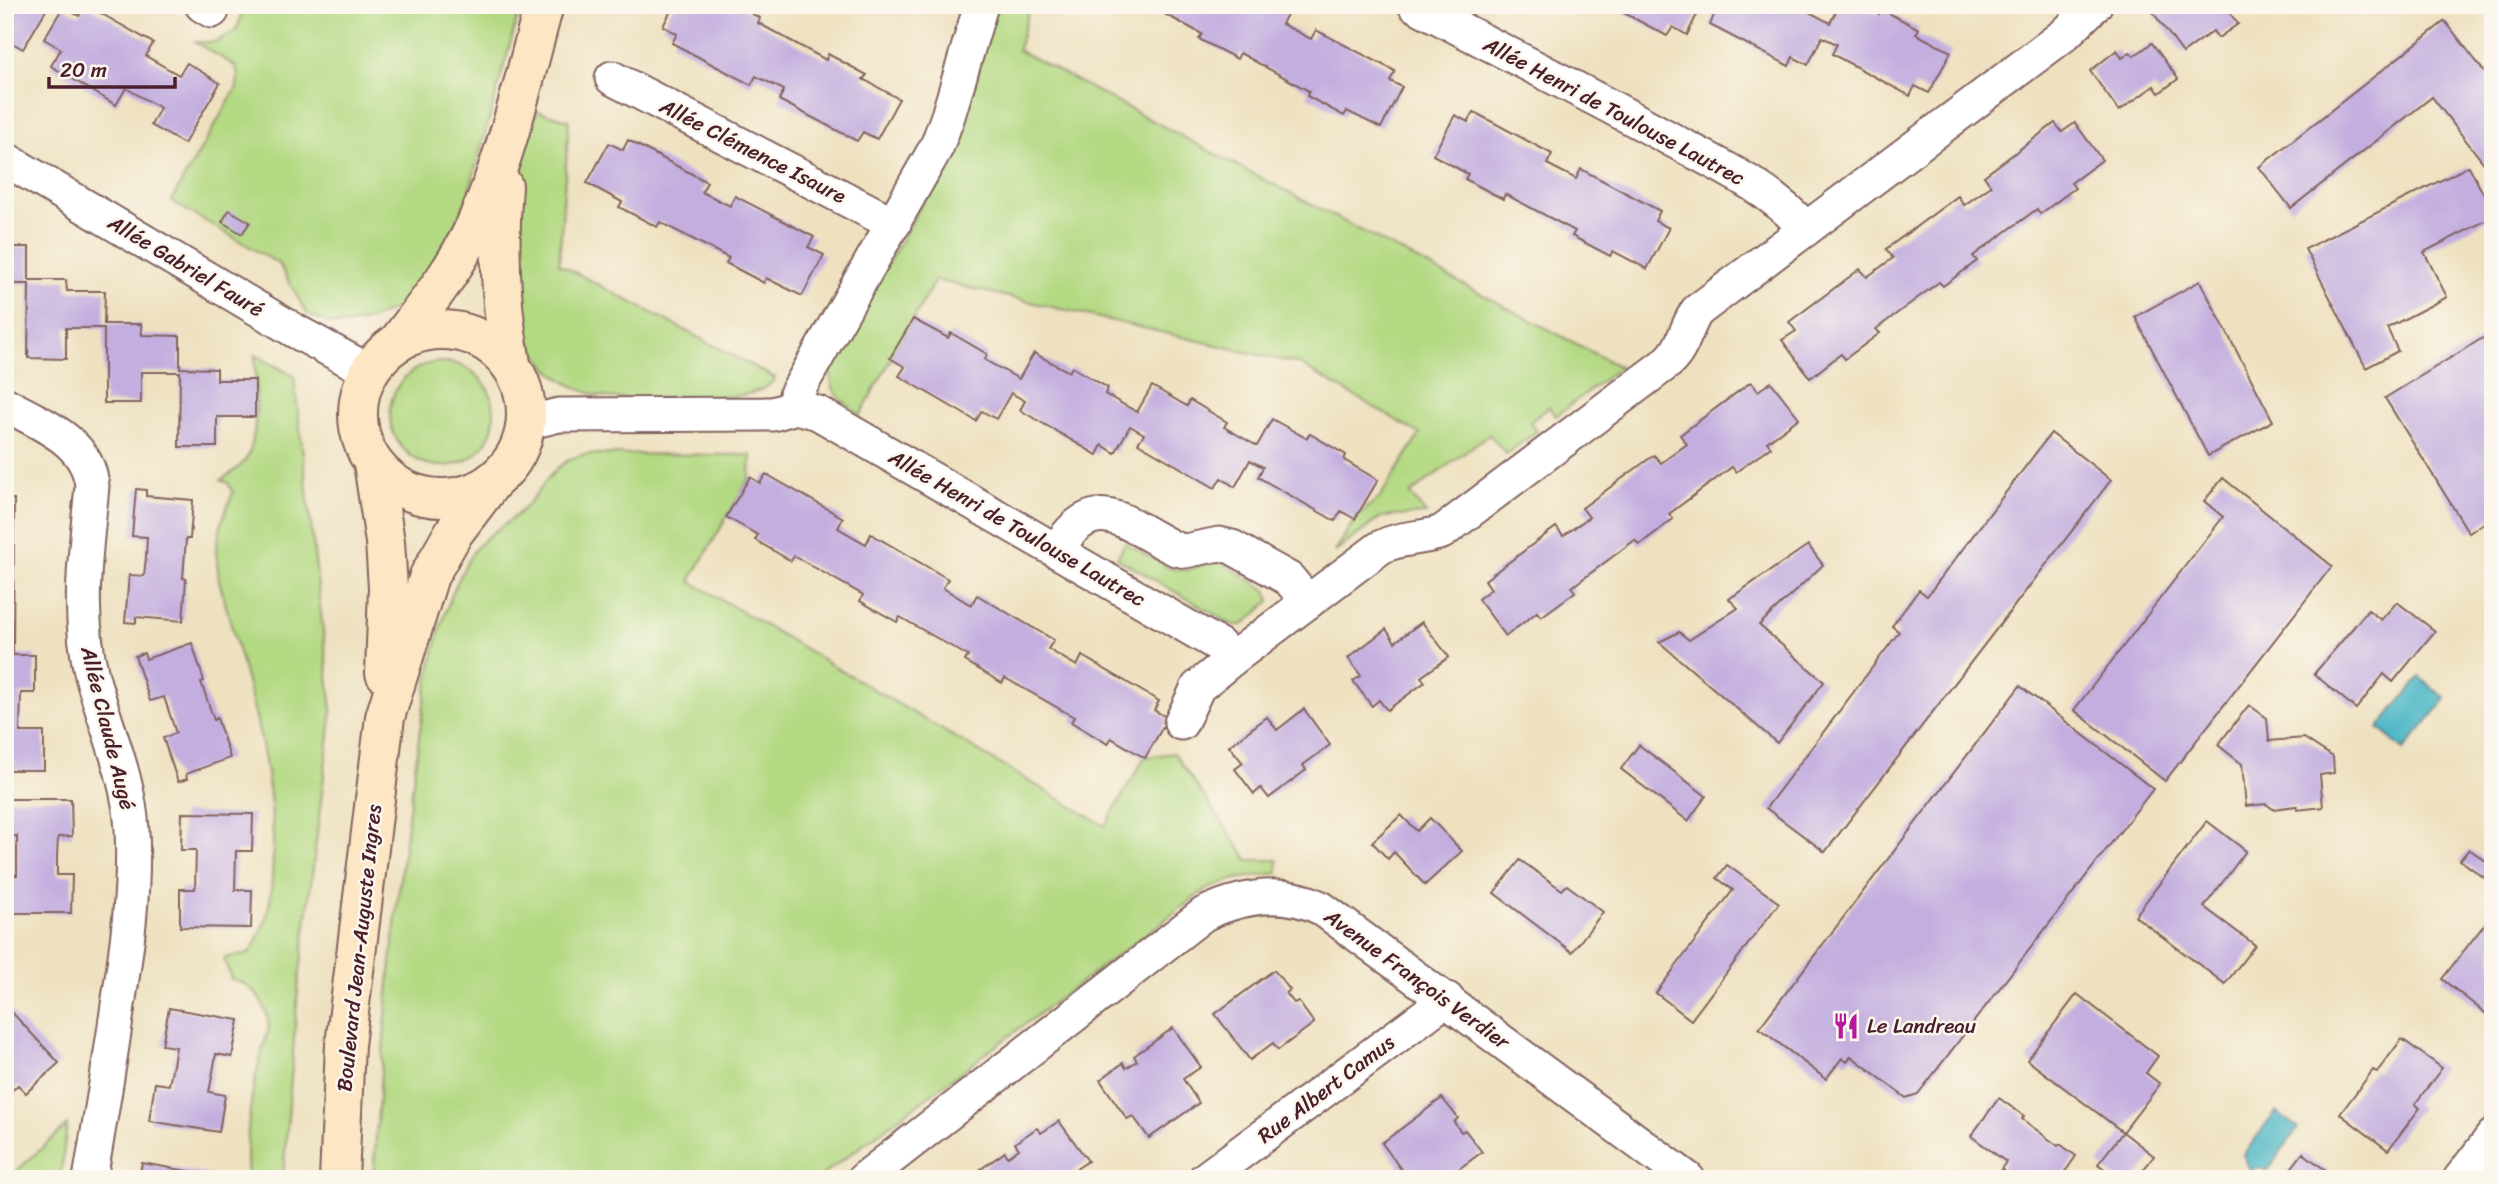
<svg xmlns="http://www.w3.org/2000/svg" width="2498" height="1184" viewBox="0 0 2498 1184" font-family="Sriracha,sans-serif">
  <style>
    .green { fill: #b4d983; stroke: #7f7c57; stroke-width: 2 }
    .water { fill: #49b6c5; stroke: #4a6a78; stroke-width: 2 }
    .building { fill: #c3aedf }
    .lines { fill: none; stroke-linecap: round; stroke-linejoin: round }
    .minor-casing { stroke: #83635f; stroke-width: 37 }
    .secondary-casing { stroke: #83635f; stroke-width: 42 }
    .minor { stroke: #fff; stroke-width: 33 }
    .secondary { stroke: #fce6c4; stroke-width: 38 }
    .labels { text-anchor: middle; stroke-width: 5; stroke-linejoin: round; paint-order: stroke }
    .street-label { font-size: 21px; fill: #4a1f2b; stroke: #fbf7ec }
    .poi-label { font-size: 21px; fill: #4a1f2b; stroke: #fbf7ec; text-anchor: start }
  </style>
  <rect width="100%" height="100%" fill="#fbf7ec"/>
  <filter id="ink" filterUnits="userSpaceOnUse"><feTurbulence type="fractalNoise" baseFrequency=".0143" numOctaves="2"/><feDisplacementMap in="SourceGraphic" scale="14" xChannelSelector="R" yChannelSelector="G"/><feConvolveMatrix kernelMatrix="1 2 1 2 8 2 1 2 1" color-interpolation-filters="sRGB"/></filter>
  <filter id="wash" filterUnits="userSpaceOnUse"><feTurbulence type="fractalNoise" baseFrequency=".00686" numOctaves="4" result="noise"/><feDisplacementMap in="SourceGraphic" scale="28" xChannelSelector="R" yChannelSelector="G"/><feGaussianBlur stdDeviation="1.57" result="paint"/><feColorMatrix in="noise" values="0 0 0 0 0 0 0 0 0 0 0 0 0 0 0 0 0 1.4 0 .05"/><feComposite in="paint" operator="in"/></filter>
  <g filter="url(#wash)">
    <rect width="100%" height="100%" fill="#eee1c0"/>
    <g class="green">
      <path d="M 239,5 L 521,5 L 467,199 L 456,225 L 412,297 L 399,307 L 370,320 L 344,325 L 331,324 L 307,314 L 279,264 L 171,201 L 237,87 L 238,76 L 235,66 L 195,42 L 215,42 L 235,32 L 241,18 Z"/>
      <path d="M 997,5 L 1030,5 L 1018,50 L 1620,367 L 1556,416 L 1549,407 L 1530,422 L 1537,431 L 1506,454 L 1489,434 L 1410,494 L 1426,514 L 1381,517 L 1335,552 L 1356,517 L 1380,497 L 1420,434 L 1299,364 L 935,280 L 860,415 C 839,401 825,387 833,361 L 958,140 Z"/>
      <path d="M 537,111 L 569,120 L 559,264 L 775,378 C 764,398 721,397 701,397 C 671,397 616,403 589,393 C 525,370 521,323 519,264 C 519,243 517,221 517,200 C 519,170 529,140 537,111 Z"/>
      <path d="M 255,355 L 294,376 L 332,710 L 298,990 L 283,1179 L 248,1179 C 244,1127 253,1077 269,1028 C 268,1005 254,984 231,979 L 224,958 L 250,953 C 271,919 272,895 273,856 C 275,761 243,671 219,580 L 216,549 L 222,521 L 233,492 L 228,483 L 221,480 C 228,475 237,470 243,463 C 261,444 255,381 255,355 Z"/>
      <circle cx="442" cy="414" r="52"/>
      <path d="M 588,454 L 751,455 L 750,477 L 690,581 L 1105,826 L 1145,757 L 1174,753 L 1248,860 L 1278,860 L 1278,873 L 1235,879 L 1205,890 L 817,1179 L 373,1179 C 382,1048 393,919 412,789 C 423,709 430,626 471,555 C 485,532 510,525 526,506 C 545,485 557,457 588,454 Z"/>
      <path d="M 1125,543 L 1171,569 L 1188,570 L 1212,562 L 1222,563 L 1266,590 L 1270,601 L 1243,625 L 1233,625 L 1117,558 Z"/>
      <path d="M 67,1125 L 60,1179 L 8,1179 Z"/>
    </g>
    <g class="water">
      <path d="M 2420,677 L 2446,699 L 2404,750 L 2378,728 Z"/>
      <path d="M 2276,1112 L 2298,1128 L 2267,1171 L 2263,1168 L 2250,1170 L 2243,1155 Z"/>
    </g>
    <g id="blocks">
      <g class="building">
        <path d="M 5,5 L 49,5 L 23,49 L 5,39 Z"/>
        <path d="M 86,5 L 153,43 L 146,56 L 179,75 L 187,63 L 220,83 L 184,144 L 151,125 L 160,108 L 126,88 L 116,105 L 51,66 L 61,49 L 44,39 L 63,7 L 79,16 Z"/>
        <path d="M 674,5 L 736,5 L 760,18 L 758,23 L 826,60 L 828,54 L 867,75 L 863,79 L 899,99 L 877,139 L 863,132 L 857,141 L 779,100 L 784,90 L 756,76 L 751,85 L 672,43 L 677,34 L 663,26 Z"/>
        <path d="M 1148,5 L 1271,5 L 1287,14 L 1282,24 L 1311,39 L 1316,30 L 1395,71 L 1390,81 L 1402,87 L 1381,128 L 1347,111 L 1344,116 L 1307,96 L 1309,91 L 1240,53 L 1237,59 L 1199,39 L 1202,34 Z"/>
        <path d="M 1609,5 L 1796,5 L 1830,23 L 1839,5 L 1861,5 L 1879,14 L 1881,9 L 1919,29 L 1916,34 L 1951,52 L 1929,93 L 1915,86 L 1910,96 L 1832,54 L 1837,44 L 1822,37 L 1808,65 L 1793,57 L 1789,66 L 1710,25 L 1714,15 L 1700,8 L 1687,35 L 1673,27 L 1667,36 Z"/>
        <path d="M 2152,5 L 2224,5 L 2238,24 L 2218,38 L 2213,31 L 2183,53 L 2149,7 Z"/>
        <path d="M 2445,21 L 2493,83 L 2493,175 L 2432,97 L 2291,208 L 2259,167 Z"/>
        <path d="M 2152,43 L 2178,79 L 2159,93 L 2154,86 L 2119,111 L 2090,71 L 2117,50 L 2122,58 L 2130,52 L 2134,56 Z"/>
        <path d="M 1474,112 L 1552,154 L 1547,164 L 1576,179 L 1581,169 L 1660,211 L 1655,221 L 1669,228 L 1647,269 L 1613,251 L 1610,256 L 1572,236 L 1575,231 L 1505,194 L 1503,199 L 1465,179 L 1468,174 L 1433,155 L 1455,115 L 1468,122 Z"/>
        <path d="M 2055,123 L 2062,132 L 2075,123 L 2102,160 L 2071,183 L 2075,188 L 2040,214 L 2037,209 L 1973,256 L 1977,261 L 1943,286 L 1939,282 L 1876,329 L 1880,333 L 1845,359 L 1841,354 L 1810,378 L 1782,340 L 1796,331 L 1789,322 L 1860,269 L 1867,277 L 1893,258 L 1886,249 L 1958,196 L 1964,205 L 1991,186 L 1984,176 Z"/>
        <path d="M 628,140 L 707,182 L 702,192 L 730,206 L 735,196 L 814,237 L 808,247 L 824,255 L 802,296 L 766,278 L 764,283 L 726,263 L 729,258 L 660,222 L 657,227 L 619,207 L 622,202 L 587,183 L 609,143 L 623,150 Z"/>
        <path d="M 2469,166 L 2493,213 L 2493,217 L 2424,252 L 2447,297 L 2387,328 L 2398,351 L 2366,368 L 2305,249 Z"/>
        <path d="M 229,210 L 250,222 L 242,234 L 222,222 Z"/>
        <path d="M 5,247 L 29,247 L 29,280 L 66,280 L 67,291 L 105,291 L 104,324 L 141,324 L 142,335 L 180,336 L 180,368 L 217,369 L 217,380 L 255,380 L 255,417 L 217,417 L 217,447 L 179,447 L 180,372 L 141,372 L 141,403 L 104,403 L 104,328 L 66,328 L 66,359 L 28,358 L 29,284 L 5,284 Z"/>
        <path d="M 2200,281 L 2273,421 L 2208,456 L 2135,317 Z"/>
        <path d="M 913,319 L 948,338 L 951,333 L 987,354 L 985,360 L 1019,379 L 1034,353 L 1069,372 L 1072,367 L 1108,388 L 1105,394 L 1137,412 L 1152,386 L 1187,406 L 1190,400 L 1227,422 L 1224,427 L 1257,446 L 1272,419 L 1306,438 L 1310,434 L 1346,455 L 1344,460 L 1378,480 L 1355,519 L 1341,511 L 1335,521 L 1258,477 L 1263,467 L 1250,460 L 1235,487 L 1221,478 L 1215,488 L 1138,443 L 1144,434 L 1130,426 L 1115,453 L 1102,445 L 1097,455 L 1020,410 L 1025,401 L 1011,393 L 996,419 L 982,411 L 976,421 L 899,376 L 905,367 L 890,358 Z"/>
        <path d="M 2486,336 L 2493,346 L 2493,517 L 2469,533 L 2385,398 Z"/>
        <path d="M 1751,382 L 1758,391 L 1771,382 L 1799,418 L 1767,442 L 1771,447 L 1736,472 L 1732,467 L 1669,514 L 1673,519 L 1639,545 L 1635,540 L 1572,587 L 1575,592 L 1541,617 L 1537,612 L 1506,636 L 1478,599 L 1491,589 L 1485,580 L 1556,527 L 1563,536 L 1589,517 L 1582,508 L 1654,455 L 1661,463 L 1687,444 L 1680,435 Z"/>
        <path d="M 2051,433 L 2111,480 L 1825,852 L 1766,808 L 1899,632 L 1892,626 L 1919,590 L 1927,596 Z"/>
        <path d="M 766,474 L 843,518 L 838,528 L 866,544 L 871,534 L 948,579 L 943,588 L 971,605 L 977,595 L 1054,640 L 1048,649 L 1077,666 L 1082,656 L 1159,701 L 1154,710 L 1168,718 L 1145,758 L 1111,738 L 1108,744 L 1071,722 L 1074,717 L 1005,678 L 1002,683 L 965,661 L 968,656 L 900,617 L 897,622 L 860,601 L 863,595 L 794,556 L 791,561 L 755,540 L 758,535 L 726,517 L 750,477 L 760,483 Z"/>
        <path d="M 2223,478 L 2332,566 L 2165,781 L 2074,710 L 2223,517 L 2204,501 Z"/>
        <path d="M 136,489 L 146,490 L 146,496 L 193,500 L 190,539 L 186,539 L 183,578 L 186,579 L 183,621 L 136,617 L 136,623 L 125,622 L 129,575 L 144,576 L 146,557 L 147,537 L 132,536 Z"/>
        <path d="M 5,499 L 14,499 L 13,655 L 35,655 L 35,693 L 21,693 L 20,732 L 44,732 L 44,770 L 5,770 Z"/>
        <path d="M 1808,545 L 1823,565 L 1759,625 L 1824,682 L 1777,743 L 1659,642 L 1679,632 L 1689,640 L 1738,608 L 1729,599 Z"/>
        <path d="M 2397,602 L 2435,631 L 2393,682 L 2384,674 L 2356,709 L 2314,674 L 2368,610 L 2381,620 Z"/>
        <path d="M 1422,622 L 1449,657 L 1421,677 L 1425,682 L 1387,710 L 1379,700 L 1372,706 L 1353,681 L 1361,676 L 1348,658 L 1386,629 L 1395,642 Z"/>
        <path d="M 192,643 L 204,681 L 201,682 L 214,720 L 217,718 L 230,758 L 186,774 L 187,779 L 178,782 L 163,738 L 176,733 L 164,697 L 150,701 L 135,656 L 144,653 L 146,659 Z"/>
        <path d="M 2020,686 L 2153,789 L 1918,1094 L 1906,1098 L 1851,1056 L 1847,1062 L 1842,1058 L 1826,1079 L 1759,1028 Z"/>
        <path d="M 2249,705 L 2267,718 L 2269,741 L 2304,738 L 2333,757 L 2334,773 L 2320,775 L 2323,807 L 2297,810 L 2297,806 L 2273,809 L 2266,804 L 2246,806 L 2242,764 L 2218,745 Z"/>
        <path d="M 1304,709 L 1330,745 L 1303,765 L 1306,770 L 1269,798 L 1261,788 L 1254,794 L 1235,769 L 1243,763 L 1229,746 L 1267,717 L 1277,730 Z"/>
        <path d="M 1639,745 L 1706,796 L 1688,821 L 1621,769 Z"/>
        <path d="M 5,799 L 71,799 L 72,836 L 58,837 L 57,856 L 57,875 L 72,875 L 71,913 L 5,913 L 5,875 L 17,875 L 17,836 L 5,836 Z"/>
        <path d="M 182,813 L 253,814 L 252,851 L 236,851 L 235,890 L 252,890 L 251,928 L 180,927 L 180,889 L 195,889 L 196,850 L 181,850 Z"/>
        <path d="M 1401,815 L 1417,831 L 1430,818 L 1462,851 L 1425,885 L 1394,852 L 1388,859 L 1372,842 Z"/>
        <path d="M 2207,821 L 2246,851 L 2204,907 L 2255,945 L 2225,984 L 2135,916 Z"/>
        <path d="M 2469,849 L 2493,866 L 2493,884 L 2460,860 Z"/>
        <path d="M 1520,860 L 1562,890 L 1567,885 L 1603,912 L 1572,952 L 1494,893 Z"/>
        <path d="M 1727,865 L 1779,903 L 1691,1020 L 1656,993 L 1733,890 L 1717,878 Z"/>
        <path d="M 2491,916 L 2493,917 L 2493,1011 L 2489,1016 L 2442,979 Z"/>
        <path d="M 1274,970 L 1290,990 L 1286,993 L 1294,1003 L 1298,1001 L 1314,1023 L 1278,1050 L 1273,1043 L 1250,1060 L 1215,1014 Z"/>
        <path d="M 2077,994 L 2158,1056 L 2146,1073 L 2160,1084 L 2123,1132 L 2027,1060 Z"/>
        <path d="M 7,1007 L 59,1063 L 26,1093 L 18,1085 L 5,1097 Z"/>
        <path d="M 169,1008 L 239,1020 L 232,1057 L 216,1054 L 213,1072 L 209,1092 L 225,1095 L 219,1132 L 149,1121 L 155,1083 L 169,1085 L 173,1065 L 176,1047 L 162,1045 Z"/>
        <path d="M 1173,1028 L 1201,1067 L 1183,1079 L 1199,1103 L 1149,1138 L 1133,1116 L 1127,1119 L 1100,1080 L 1123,1063 L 1126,1068 L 1137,1061 L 1134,1056 Z"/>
        <path d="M 2402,1039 L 2442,1068 L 2415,1104 L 2420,1108 L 2388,1150 L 2340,1114 L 2373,1070 L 2377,1072 Z"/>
        <path d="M 1442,1098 L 1458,1118 L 1454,1122 L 1461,1132 L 1465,1130 L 1482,1152 L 1445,1179 L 1408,1179 L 1382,1143 Z"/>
        <path d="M 1999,1098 L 2024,1116 L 2022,1119 L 2058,1146 L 2060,1144 L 2076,1156 L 2060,1179 L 2014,1179 L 2001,1169 L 2006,1162 L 1971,1136 Z"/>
        <path d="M 1059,1121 L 1088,1161 L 1069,1174 L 1072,1179 L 967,1179 L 1005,1152 L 1008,1157 L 1019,1149 L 1015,1143 L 1037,1128 L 1041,1133 Z"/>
        <path d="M 2123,1132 L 2154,1156 L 2136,1179 L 2117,1179 L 2098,1164 Z"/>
        <path d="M 2303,1153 L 2337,1179 L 2283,1179 Z"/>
        <path d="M 142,1163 L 211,1175 L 211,1179 L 139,1179 Z"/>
      </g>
    </g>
  </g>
  <g filter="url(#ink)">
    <use href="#blocks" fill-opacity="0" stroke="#83635f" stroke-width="2"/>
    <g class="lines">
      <g class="minor-casing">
        <g id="minor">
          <path d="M 202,5 L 212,11"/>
          <path d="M 612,78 L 894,224"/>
          <path d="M 5,159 L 297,332 L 369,371"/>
          <path d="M 1806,229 L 2064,35 L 2095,5"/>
          <path d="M 5,404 C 40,424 88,440 92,486 C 86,550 76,612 92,676 C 106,728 129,777 132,830 C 135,889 127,948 118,1005 C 110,1063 100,1121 90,1179"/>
          <path d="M 796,407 L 796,394 L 937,146 L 948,116 L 981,5"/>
          <path d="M 526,423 L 559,415 L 773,414 L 796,407 L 818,413 L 1219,645 L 1232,659 L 1381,547 C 1400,537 1422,539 1442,532 L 1668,362 C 1684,348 1685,328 1697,311 L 1806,229 C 1771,189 1721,166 1674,141 C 1589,94 1501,51 1415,5"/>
          <path d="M 1057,550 C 1096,486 1126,526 1176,549 L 1185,551 L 1219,544 L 1232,547 L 1289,579 L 1308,602"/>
          <path d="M 1181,723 L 1198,687 L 1232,659"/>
          <path d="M 864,1179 L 1204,914 C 1242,896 1282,889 1321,908 L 1688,1179"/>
          <path d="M 1205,1179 L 1447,999"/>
          <path d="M 2460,1179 L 2493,1136"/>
        </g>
      </g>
      <g class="secondary-casing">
        <g id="secondary">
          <path d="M 503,186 C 498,246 500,304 511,364"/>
          <circle cx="442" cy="414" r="84"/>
          <path d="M 398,342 C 426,305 456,268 475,226 C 507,156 524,79 544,5"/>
          <path d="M 373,463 L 385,542 L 388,588 L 385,673"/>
          <path d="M 339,1179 L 345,1045 L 385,717 L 429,576 L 454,532 L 492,482"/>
        </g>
      </g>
      <use href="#minor" class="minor"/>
      <use href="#secondary" class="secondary"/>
    </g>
  </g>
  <defs>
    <g id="restaurant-bare" transform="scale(2.1)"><path d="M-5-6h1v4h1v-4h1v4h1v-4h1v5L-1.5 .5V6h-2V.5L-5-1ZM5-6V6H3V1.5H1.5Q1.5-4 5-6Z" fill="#b5179e" stroke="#fbf7ec" stroke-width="2.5" paint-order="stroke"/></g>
  </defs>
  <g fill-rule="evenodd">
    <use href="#restaurant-bare" x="1846" y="1026"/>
  </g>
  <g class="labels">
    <g class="street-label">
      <text transform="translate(1614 111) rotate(28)" y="7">Allée Henri de Toulouse Lautrec</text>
      <text transform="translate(753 151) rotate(27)" y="7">Allée Clémence Isaure</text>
      <text transform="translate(186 266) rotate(31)" y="7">Allée Gabriel Fauré</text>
      <text transform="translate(1017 528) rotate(30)" y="7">Allée Henri de Toulouse Lautrec</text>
      <text transform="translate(108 728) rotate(76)" y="7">Allée Claude Augé</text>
      <text transform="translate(359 948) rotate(-84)" y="7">Boulevard Jean-Auguste Ingres</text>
      <text transform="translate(1417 979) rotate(36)" y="7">Avenue François Verdier</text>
      <text transform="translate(1326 1089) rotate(-37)" y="7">Rue Albert Camus</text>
    </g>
    <g class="poi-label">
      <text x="1867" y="1033">Le Landreau</text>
    </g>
  </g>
  <rect width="2498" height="1184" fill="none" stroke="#fbf7ec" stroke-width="28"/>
  <path d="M49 77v10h126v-10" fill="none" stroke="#4a1f2b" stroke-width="3.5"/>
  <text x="60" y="77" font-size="21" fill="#4a1f2b" stroke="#fbf7ec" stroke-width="5" paint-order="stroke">20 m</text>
</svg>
